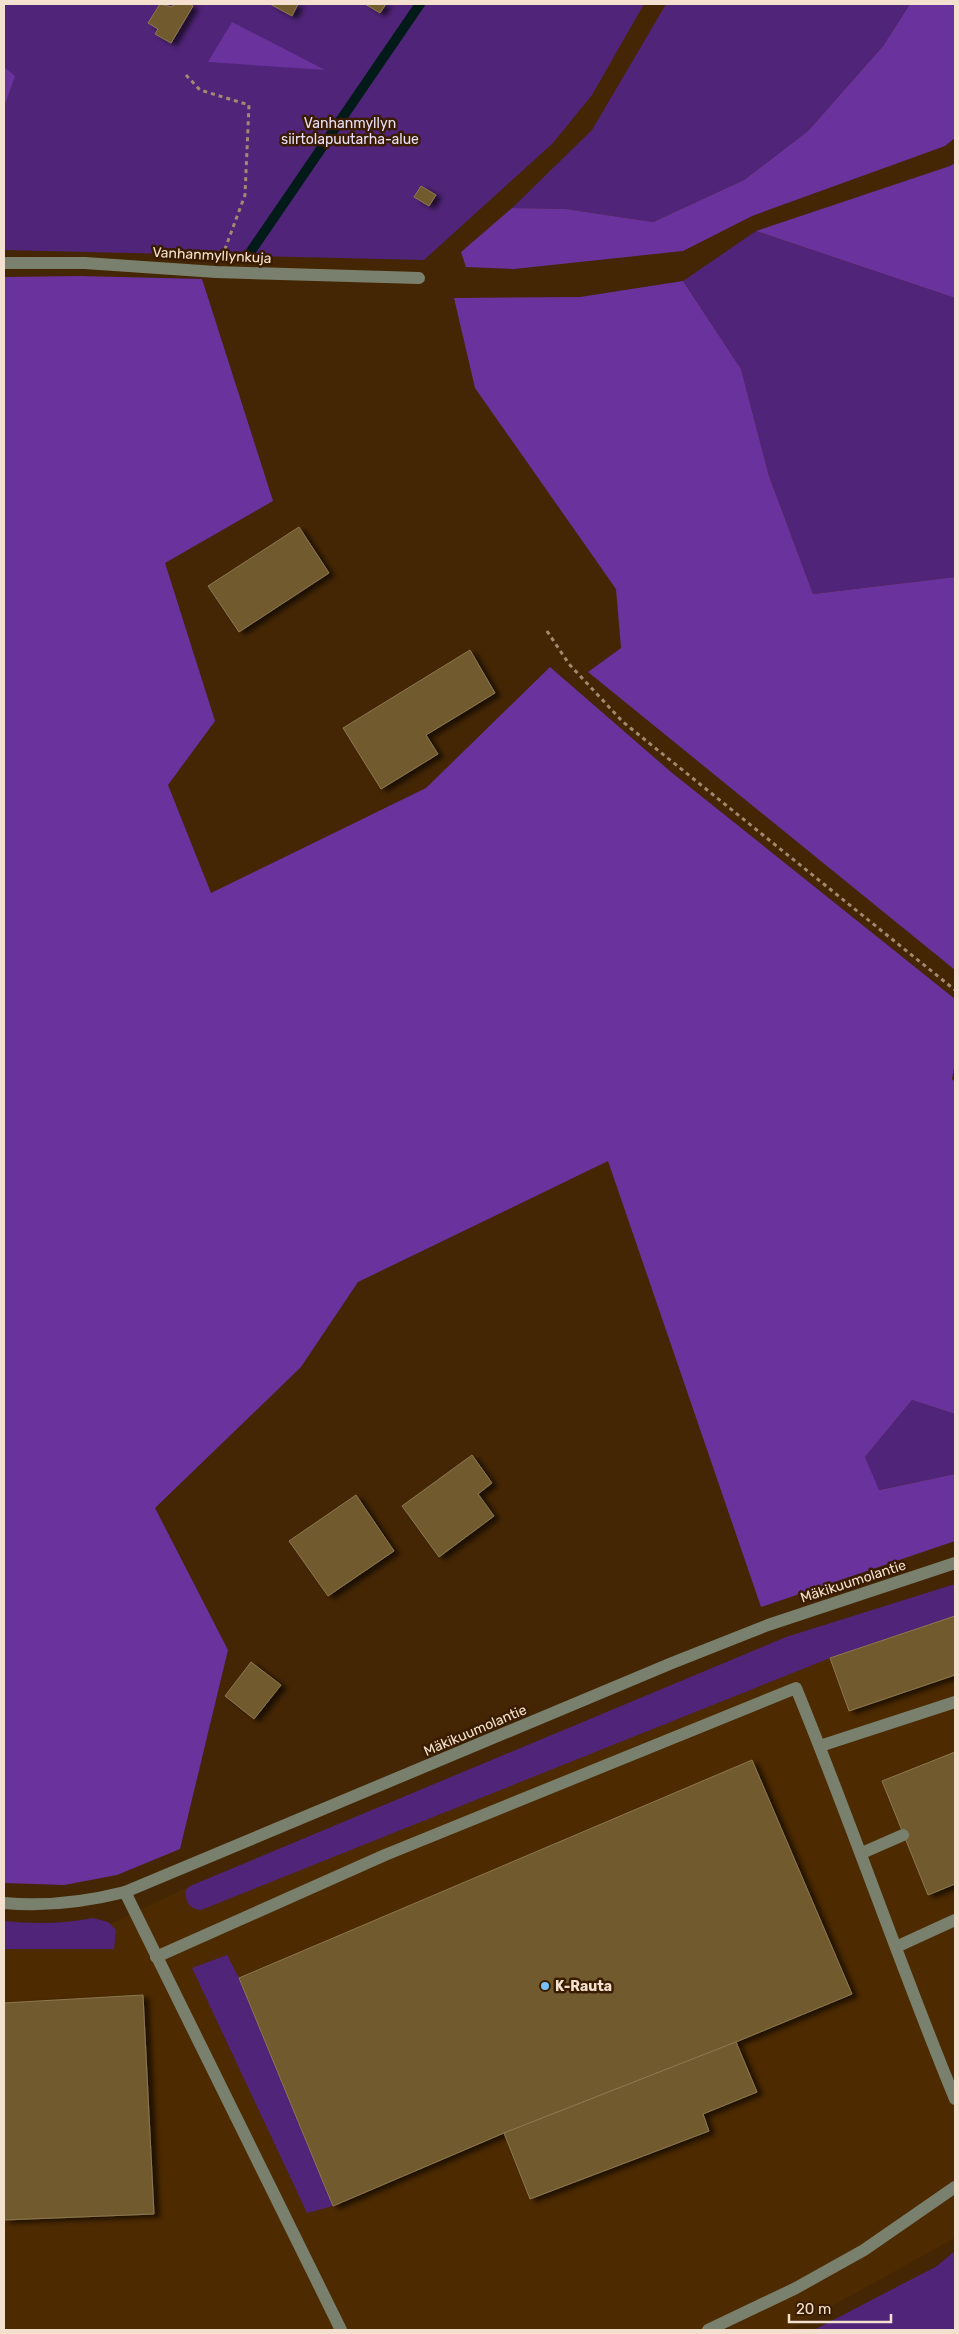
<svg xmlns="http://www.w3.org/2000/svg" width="959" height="2334" viewBox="0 0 959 2334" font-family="Rubik,sans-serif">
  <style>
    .built { fill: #4d2a00 }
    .green { fill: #502478 }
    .forest { fill: #69329d }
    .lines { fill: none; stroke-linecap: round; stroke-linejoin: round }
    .stream { stroke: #021b18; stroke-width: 10 }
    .building { fill: #6f5a2e; stroke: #8d784f; filter: url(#shadow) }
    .path { stroke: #a28a70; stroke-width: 3; stroke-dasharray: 4 4; stroke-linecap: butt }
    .minor { stroke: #79806d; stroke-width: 12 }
    .poi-dot { fill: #79bff8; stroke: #391c00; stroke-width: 2 }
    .labels { text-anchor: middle; stroke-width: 5; stroke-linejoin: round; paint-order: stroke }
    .park-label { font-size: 14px; fill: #e9defa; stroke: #391c00 }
    .street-label { font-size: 14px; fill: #f3e0ce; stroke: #391c00 }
    .poi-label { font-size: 14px; font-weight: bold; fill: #f3e0ce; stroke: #391c00; text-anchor: start }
  </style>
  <defs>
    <filter id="shadow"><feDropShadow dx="5.5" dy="3" stdDeviation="2.5" flood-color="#0009"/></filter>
  </defs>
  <rect width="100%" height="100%" fill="#442604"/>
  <path class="built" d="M 955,1584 L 955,2238 L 789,2330 L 4,2330 L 4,1924 L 89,1934 L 190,1886 L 786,1637 Z"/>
  <g class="green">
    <path d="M 4,4 L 644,4 L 592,95 L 553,143 L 424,260 L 4,250 Z"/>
    <path d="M 666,4 L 910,4 L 883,46 L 808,131 L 744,180 L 653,222 L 566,209 L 512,208 L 592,130 Z"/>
    <path d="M 756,231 L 955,298 L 955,577 L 813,594 L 769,476 L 741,369 L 683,281 Z"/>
    <path d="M 912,1400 L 955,1414 L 955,1474 L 878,1490 L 865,1457 Z"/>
    <path d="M 955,1584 L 955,1616 L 830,1658 L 201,1910 C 189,1909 185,1902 186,1890 L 190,1886 L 786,1637 Z"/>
    <path d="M 93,1918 L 108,1922 L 116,1930 L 114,1949 L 4,1949 L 4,1921 C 34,1924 63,1924 93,1918 Z"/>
    <path d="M 227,1955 L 239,1978 L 333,2206 L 307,2213 L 192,1968 Z"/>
    <path d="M 955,2251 L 955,2330 L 814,2330 L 937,2266 Z"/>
  </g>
  <g class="forest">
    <path d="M 910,4 L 955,4 L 955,138 L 945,146 L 752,216 L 683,251 L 514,269 L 466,267 L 461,252 L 512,208 L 566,209 L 653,222 L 744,180 L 808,131 L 883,46 Z"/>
    <path d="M 232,22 L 325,70 L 208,62 Z"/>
    <path d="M 4,67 L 15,76 L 4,107 Z"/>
    <path d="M 955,163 L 955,298 L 756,231 L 950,166 Z"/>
    <path d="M 80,276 L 202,279 L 273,501 L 165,563 L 215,721 L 168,785 L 211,893 L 426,788 L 550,667 L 671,772 L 955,999 L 955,1062 L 952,1079 L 955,1082 L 955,1414 L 912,1400 L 865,1457 L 879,1490 L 955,1474 L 955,1541 L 761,1607 L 608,1161 L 358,1282 L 301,1367 L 155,1508 L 228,1650 L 180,1849 L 117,1875 L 64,1885 L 4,1883 L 4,277 Z"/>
    <path d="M 683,281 L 741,369 L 769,476 L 813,594 L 955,577 L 955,970 L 588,672 L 621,648 L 616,589 L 475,388 L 454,298 L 580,297 Z"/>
  </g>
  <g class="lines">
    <path class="stream" d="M 247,257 L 420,4"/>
  </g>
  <g class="building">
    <path d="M 160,4 L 172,7 L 174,4 L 189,4 L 193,6 L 171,43 L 155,34 L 158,29 L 148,23 Z"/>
    <path d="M 270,4 L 298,4 L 292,16 Z"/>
    <path d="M 365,4 L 386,4 L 380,13 Z"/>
    <path d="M 421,186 L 436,195 L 429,206 L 414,197 Z"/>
    <path d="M 299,527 L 329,573 L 239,632 L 208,586 Z"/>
    <path d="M 470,650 L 495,693 L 426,735 L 438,754 L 381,789 L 343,728 Z"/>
    <path d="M 472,1455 L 492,1483 L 478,1494 L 494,1516 L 439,1557 L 402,1506 Z"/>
    <path d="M 356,1495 L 394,1551 L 328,1596 L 289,1541 Z"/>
    <path d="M 955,1616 L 955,1675 L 849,1711 L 830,1658 Z"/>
    <path d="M 251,1662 L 281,1685 L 254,1719 L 225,1696 Z"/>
    <path d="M 955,1752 L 955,1884 L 928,1895 L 882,1781 Z"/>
    <path d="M 752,1760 L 852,1994 L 736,2042 L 504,2133 L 333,2206 L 239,1978 Z"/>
    <path d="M 143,1995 L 154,2214 L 4,2220 L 4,2003 Z"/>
    <path d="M 736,2042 L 757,2092 L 703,2114 L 709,2131 L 530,2199 L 504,2133 Z"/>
  </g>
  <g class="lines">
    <g class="path">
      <path d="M 186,75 L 200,90 L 249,105 L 245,195 L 225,249"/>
      <path d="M 547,631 L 569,664 L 623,722 L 955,990"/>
    </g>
    <g class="minor">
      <path d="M 4,263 L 85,263 L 216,272 L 419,278"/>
      <path d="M 820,1746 L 955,1702"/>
      <path d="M 862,1853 L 903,1835"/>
      <path d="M 125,1892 L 341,2330"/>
      <path d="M 4,1903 C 45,1907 85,1902 125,1892 L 672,1663 L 768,1625 L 955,1563"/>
      <path d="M 896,1947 L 955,1920"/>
      <path d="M 156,1957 L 385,1855 L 796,1688 C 852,1824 899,1963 955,2099"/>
      <path d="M 708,2330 L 796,2288 L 864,2250 L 955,2187"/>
    </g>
  </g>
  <circle class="poi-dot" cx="545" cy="1986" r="5"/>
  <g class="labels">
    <g class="park-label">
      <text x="350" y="128">Vanhanmyllyn<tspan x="350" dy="16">siirtolapuutarha-alue</tspan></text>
    </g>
    <g class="street-label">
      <text transform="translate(212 255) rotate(3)" y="5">Vanhanmyllynkuja</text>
      <text transform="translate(853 1581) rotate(-18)" y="5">Mäkikuumolantie</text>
      <text transform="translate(475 1730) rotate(-23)" y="5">Mäkikuumolantie</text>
    </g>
    <g class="poi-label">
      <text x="555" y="1991">K-Rauta</text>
    </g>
  </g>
  <rect width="959" height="2334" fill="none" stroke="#f3e0ce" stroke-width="10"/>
  <path d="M789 2314v8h102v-8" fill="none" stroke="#f3e0ce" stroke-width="2.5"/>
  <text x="796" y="2314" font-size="15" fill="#f3e0ce" stroke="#391c00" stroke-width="4" paint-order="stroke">20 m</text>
</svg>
